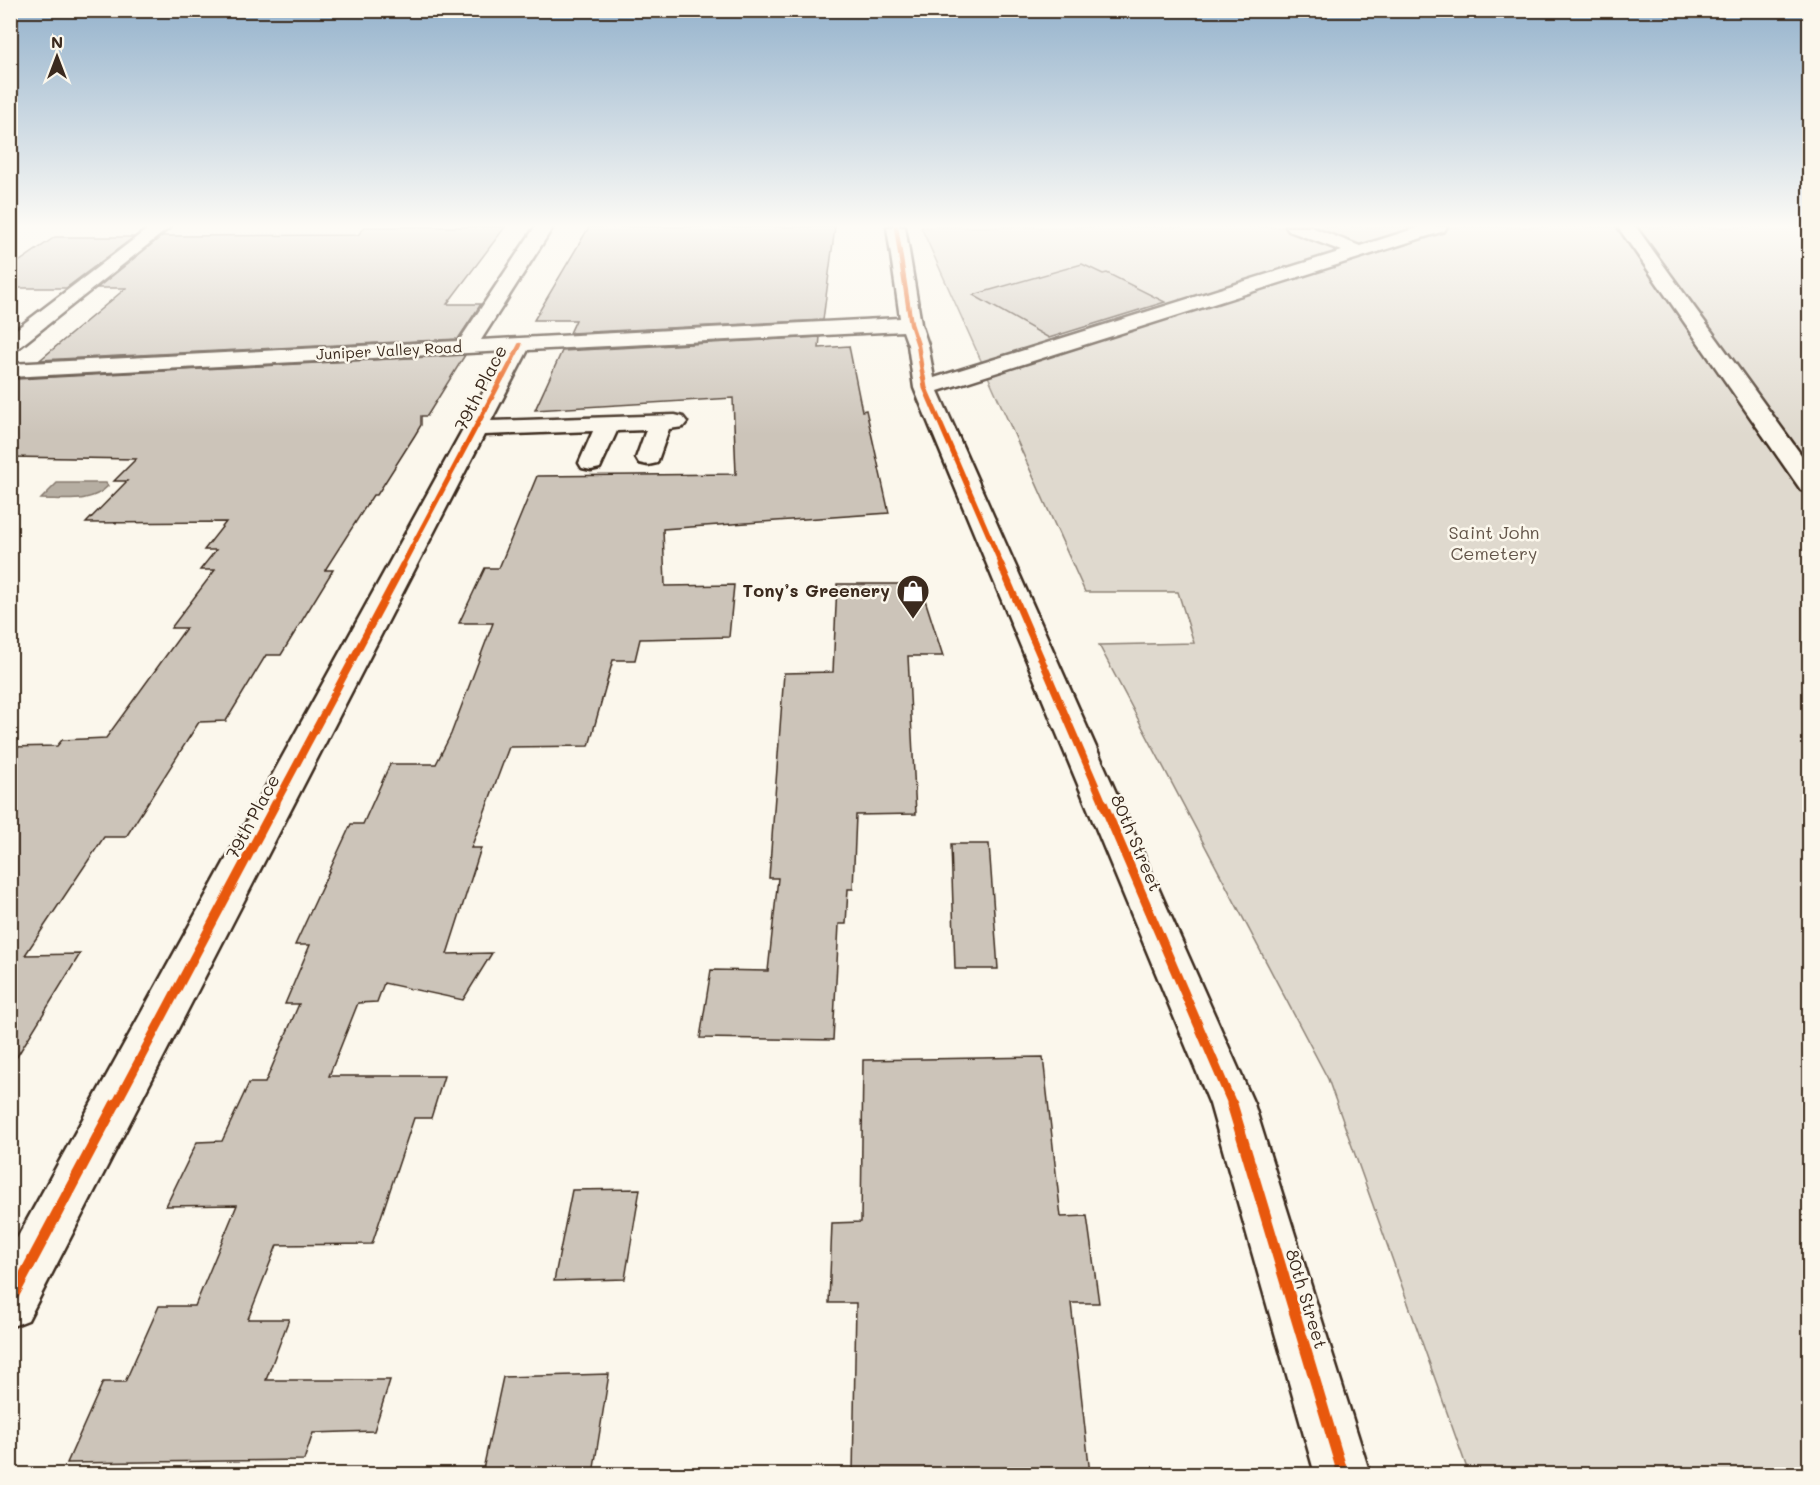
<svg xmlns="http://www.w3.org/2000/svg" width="1820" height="1485" viewBox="0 0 1820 1485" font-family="Mali,sans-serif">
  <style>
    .green { fill: #dfd9ce; stroke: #8d8276; stroke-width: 1.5 }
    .water { fill: #b6aea2; stroke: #85796d; stroke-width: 1.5 }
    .building { fill: #ccc4b9; stroke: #3b2a1e; stroke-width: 1.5 }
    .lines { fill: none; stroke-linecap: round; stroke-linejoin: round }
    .minor-casing { stroke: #3b2a1e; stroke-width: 5 }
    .minor { fill: #fbf7ec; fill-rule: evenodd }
    .cycleway-far4-casing { stroke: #fbf7ec; stroke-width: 7 }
    .cycleway-far3-casing { stroke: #fbf7ec; stroke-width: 8 }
    .cycleway-far2-casing { stroke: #fbf7ec; stroke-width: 10 }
    .cycleway-far1-casing { stroke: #fbf7ec; stroke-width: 13 }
    .cycleway-casing { stroke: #fbf7ec; stroke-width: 15 }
    .cycleway-far4 { stroke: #e8590c; stroke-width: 4.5 }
    .cycleway-far3 { stroke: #e8590c; stroke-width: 5 }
    .cycleway-far2 { stroke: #e8590c; stroke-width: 7 }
    .cycleway-far1 { stroke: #e8590c; stroke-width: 9 }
    .cycleway { stroke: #e8590c; stroke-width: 11 }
    .labels { text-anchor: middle; stroke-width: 5; stroke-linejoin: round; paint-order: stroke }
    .far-street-label { font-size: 15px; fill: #3b2a1e; stroke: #fbf7ec }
    .street-label { font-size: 18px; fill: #3b2a1e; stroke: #fbf7ec }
    .park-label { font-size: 18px; fill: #64564a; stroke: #fbf7ec }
    .poi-label { font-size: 18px; font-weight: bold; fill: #3b2a1e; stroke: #fbf7ec; text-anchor: end }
  </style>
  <rect width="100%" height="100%" fill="#fbf7ec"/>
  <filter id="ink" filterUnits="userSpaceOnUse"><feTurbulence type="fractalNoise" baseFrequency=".0167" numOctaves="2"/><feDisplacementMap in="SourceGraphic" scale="12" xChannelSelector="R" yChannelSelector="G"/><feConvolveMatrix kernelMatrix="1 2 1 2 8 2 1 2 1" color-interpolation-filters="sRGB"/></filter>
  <g filter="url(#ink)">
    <path class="green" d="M 921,227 L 1809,227 L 1809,1474 L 1469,1474 L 1328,1079 L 1099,645 L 1194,643 L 1178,592 L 1085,592 Z"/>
    <path class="water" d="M 57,483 L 106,483 L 108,486 C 91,504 65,499 41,499 Z"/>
    <g class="building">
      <path d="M 365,227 L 505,227 L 447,304 L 481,304 L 458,339 L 40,360 L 126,288 L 97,288 L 162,236 L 358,235 Z"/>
      <path d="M 589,227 L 835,227 L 823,320 L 570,333 L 576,320 L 534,320 Z"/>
      <path d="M 55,237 L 134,237 L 66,288 L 10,288 L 10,268 Z"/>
      <path d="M 1082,264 L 1103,274 L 1107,273 L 1165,302 L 1049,338 L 973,295 Z"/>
      <path d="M 820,337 L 819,348 L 849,346 L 862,411 L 866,410 L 889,513 L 663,529 L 665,586 L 734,585 L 729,637 L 640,639 L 635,660 L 613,660 L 589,746 L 509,747 L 471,848 L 481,848 L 447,954 L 492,953 L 463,1000 L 384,983 L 377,1002 L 358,1003 L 329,1076 L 444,1076 L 431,1118 L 414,1118 L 372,1244 L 277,1245 L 248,1319 L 289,1319 L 266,1380 L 390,1380 L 374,1431 L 313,1433 L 304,1460 L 67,1463 L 103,1382 L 125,1382 L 159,1306 L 195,1306 L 237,1205 L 166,1206 L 197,1142 L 222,1141 L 249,1083 L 265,1083 L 299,1004 L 285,1004 L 310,945 L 295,945 L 351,824 L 363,824 L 390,764 L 436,764 L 451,734 L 493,623 L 459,623 L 485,568 L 499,568 L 537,476 L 736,474 L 733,398 L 535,410 L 562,351 Z"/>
      <path d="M 465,355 L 427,416 L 421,416 L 421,425 L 415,435 L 377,495 L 373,495 L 325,570 L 333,570 L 281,655 L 266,655 L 226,721 L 199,722 L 126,837 L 104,837 L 25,955 L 80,954 L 10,1068 L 10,747 L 57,746 L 62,740 L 106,738 L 186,628 L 171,628 L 215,570 L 200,570 L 216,550 L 204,550 L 226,522 L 86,523 L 127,481 L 114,481 L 136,459 L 10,457 L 10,384 L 17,379 Z"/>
      <path d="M 837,584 L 920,584 L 943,656 L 908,656 L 916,814 L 856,815 L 853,889 L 848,889 L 846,924 L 839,924 L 833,1040 L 700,1038 L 711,970 L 768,971 L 778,878 L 769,878 L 784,673 L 833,672 Z"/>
      <path d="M 951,844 L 989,844 L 998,969 L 955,969 Z"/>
      <path d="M 1043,1057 L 1061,1217 L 1087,1216 L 1099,1303 L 1071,1303 L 1090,1474 L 853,1474 L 856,1303 L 829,1303 L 832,1223 L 861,1222 L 863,1060 Z"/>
      <path d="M 640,1189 L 625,1279 L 554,1281 L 572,1190 Z"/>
      <path d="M 609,1374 L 593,1474 L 482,1474 L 503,1377 Z"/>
    </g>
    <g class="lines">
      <g class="minor-casing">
        <g id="minor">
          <path d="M 150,227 L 170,227 L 17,349 L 10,351 L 10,334 Z"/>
          <path d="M 535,227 L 553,227 L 481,340 L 900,318 L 887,227 L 905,227 L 921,324 L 928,345 L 934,378 L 1342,251 L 1289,231 L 1286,227 L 1311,227 L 1360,246 L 1420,227 L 1447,227 L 1444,231 L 938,391 L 1254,1104 L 1370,1474 L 1315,1474 L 1210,1104 L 914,388 L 908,345 L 903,331 L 528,350 L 491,421 L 675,415 L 683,417 L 687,422 L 683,427 L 669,429 L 657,463 L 648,465 L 639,463 L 636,458 L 646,430 L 617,431 L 600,468 L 591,470 L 582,468 L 579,463 L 593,431 L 484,435 L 28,1320 L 10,1327 L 10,1251 L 506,351 L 10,377 L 10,364 L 459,341 Z"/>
          <path d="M 1618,227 L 1636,227 L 1810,467 L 1810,492 L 1801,490 Z"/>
        </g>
      </g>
      <use href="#minor" class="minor"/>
      <g class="cycleway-far4-casing">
        <g id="cycleway-far4">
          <path d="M 896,227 L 911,324 L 918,345 L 923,378"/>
          <path d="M 503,378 L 520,345"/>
        </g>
      </g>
      <g class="cycleway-far3-casing">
        <g id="cycleway-far3">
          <path d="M 923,376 L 925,388 L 1002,566"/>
          <path d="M 402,566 L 503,376"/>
        </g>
      </g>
      <g class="cycleway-far2-casing">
        <g id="cycleway-far2">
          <path d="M 1001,565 L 1104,805"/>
          <path d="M 275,805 L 403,565"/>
        </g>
      </g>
      <g class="cycleway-far1-casing">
        <g id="cycleway-far1">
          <path d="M 1103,803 L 1233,1106"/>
          <path d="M 115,1106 L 276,803"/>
        </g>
      </g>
      <g class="cycleway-casing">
        <g id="cycleway">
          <path d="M 1232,1104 L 1343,1474"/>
          <path d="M 10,1302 L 115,1104"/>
        </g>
      </g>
      <use href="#cycleway-far4" class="cycleway-far4"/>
      <use href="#cycleway-far3" class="cycleway-far3"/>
      <use href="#cycleway-far2" class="cycleway-far2"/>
      <use href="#cycleway-far1" class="cycleway-far1"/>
      <use href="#cycleway" class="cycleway"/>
    </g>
  </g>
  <linearGradient id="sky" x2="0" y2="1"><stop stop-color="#94b2cc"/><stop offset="0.52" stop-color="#fdfbf6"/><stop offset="1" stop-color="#fdfbf6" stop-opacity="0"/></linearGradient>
  <rect width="1820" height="435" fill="url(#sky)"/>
  <defs>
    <g id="shop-pin" transform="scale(1.725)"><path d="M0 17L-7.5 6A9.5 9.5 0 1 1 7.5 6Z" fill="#3b2a1e" stroke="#fbf7ec"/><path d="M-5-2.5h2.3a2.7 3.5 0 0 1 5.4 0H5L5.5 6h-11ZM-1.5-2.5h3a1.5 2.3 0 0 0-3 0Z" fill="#fff"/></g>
  </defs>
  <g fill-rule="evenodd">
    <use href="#shop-pin" x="913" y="591"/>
  </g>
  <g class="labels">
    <g class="far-street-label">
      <text transform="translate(389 351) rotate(-3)" y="5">Juniper Valley Road</text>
    </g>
    <g class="street-label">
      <text transform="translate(481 388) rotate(-63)" y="6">79th Place</text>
      <text transform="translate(253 817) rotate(-62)" y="6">79th Place</text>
      <text transform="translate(1136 843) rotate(67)" y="6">80th Street</text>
      <text transform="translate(1306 1299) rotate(73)" y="6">80th Street</text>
    </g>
    <g class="park-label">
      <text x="1494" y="539">Saint John<tspan x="1494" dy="21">Cemetery</tspan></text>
    </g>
    <g class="poi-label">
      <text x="890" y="597">Tony’s Greenery</text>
    </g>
  </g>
  <rect width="1820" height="1485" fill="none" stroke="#fbf7ec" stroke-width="36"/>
  <rect x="18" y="18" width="1784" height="1449" fill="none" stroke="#3b2a1e" stroke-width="2" filter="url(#ink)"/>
  <g transform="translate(57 57)" stroke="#fbf7ec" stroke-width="4.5" paint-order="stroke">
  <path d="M0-4.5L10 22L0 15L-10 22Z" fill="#3b2a1e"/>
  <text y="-9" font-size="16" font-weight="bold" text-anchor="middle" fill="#3b2a1e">N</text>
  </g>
</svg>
